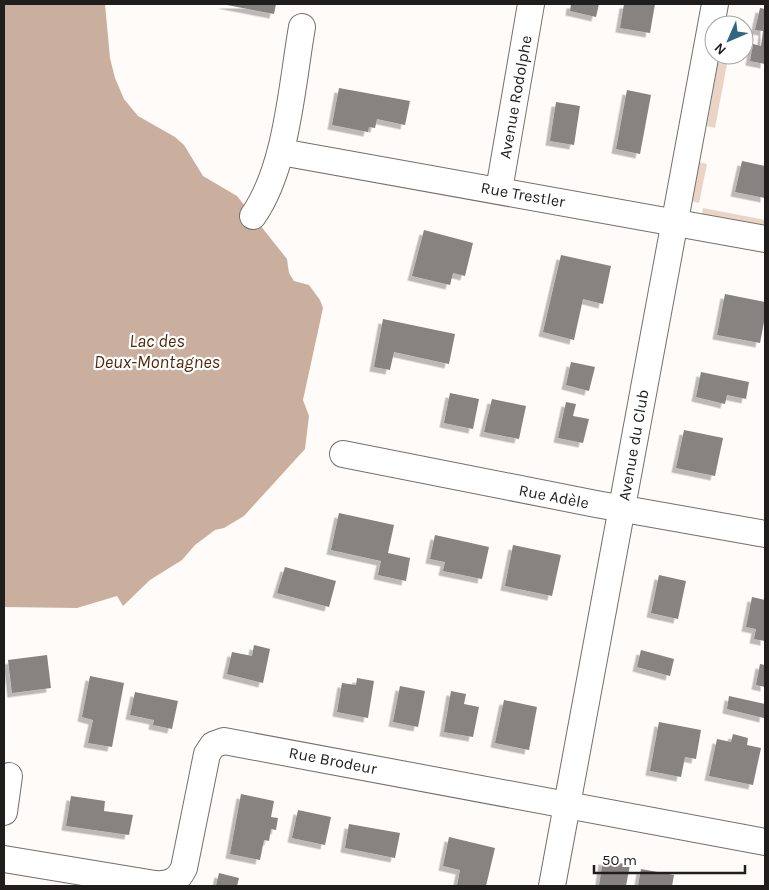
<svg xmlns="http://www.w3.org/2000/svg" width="769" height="890" viewBox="0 0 769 890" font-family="Karla,sans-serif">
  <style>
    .green { fill: #ebd3c6 }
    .water { fill: #cbaf9e }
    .building { fill: #868381; filter: url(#shadow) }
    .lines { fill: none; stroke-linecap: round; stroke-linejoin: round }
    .minor-casing { stroke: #736f6d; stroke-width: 28 }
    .minor { stroke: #fff; stroke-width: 26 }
    .labels { text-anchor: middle; stroke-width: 4.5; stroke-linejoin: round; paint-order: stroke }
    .street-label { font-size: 16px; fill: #1f1e1d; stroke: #fff }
    .water-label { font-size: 18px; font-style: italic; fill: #51290e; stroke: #fff }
  </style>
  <defs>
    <filter id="shadow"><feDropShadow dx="-4.5" dy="4.5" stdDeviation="0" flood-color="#0004"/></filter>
  </defs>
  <rect width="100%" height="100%" fill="#fffbf8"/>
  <g class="green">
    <path d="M 718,63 L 727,64 L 715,128 L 707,126 Z"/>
    <path d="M 699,162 L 707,164 L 699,203 L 691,201 Z"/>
    <path d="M 703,208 L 765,220 L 765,225 L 702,214 Z"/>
  </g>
  <path class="water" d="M 4,4 L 105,4 L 110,58 L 115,78 L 124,99 L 138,116 L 175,137 L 184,145 L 203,176 L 237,196 L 287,259 L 289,273 L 294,281 L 309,285 L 320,300 L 323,308 L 303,400 L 309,416 L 305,449 L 244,516 L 224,528 L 215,530 L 195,545 L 182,560 L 150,580 L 123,606 L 117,596 L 77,608 L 4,607 Z"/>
  <g class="building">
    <path d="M 222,4 L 276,4 L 274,14 Z"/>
    <path d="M 571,4 L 599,4 L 596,17 L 570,11 Z"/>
    <path d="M 624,4 L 655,4 L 650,33 L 620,28 Z"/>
    <path d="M 760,8 L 765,9 L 765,64 L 750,61 L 753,44 L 761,46 L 763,31 L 755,30 Z"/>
    <path d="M 339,88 L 410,101 L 405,125 L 377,119 L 375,128 L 369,127 L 368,132 L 332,125 Z"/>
    <path d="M 627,90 L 651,95 L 640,154 L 616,149 Z"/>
    <path d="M 556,102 L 580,106 L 574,145 L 550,141 Z"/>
    <path d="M 742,161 L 765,166 L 765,198 L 735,192 Z"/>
    <path d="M 424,230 L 473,243 L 465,276 L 453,273 L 450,285 L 412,276 Z"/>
    <path d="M 561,255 L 611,266 L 603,304 L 583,299 L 574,340 L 543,332 Z"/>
    <path d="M 725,294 L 765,302 L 765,317 L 760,343 L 717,335 Z"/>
    <path d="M 383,319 L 455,334 L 449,364 L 394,352 L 390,370 L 374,367 Z"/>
    <path d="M 571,362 L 595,367 L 589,391 L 566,385 Z"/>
    <path d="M 701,372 L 749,382 L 746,399 L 727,395 L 725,404 L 696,397 Z"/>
    <path d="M 450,393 L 479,399 L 473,429 L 444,423 Z"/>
    <path d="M 492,399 L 526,406 L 519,439 L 484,432 Z"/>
    <path d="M 566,402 L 576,404 L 573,416 L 589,419 L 583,443 L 558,438 Z"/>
    <path d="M 684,430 L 723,438 L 715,476 L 676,468 Z"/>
    <path d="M 339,513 L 394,525 L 388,553 L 410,558 L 406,581 L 378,575 L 381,561 L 331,550 Z"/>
    <path d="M 435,535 L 489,547 L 482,579 L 443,571 L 445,562 L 430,559 Z"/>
    <path d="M 513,545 L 561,555 L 552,596 L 505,586 Z"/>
    <path d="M 285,567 L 336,581 L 329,607 L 277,593 Z"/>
    <path d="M 659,575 L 686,581 L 678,619 L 651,613 Z"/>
    <path d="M 752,597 L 765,600 L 765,641 L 754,639 L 756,629 L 746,627 Z"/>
    <path d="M 254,645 L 270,649 L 263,683 L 227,674 L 232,652 L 252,656 Z"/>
    <path d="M 641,650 L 674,659 L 670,676 L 637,667 Z"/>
    <path d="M 47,655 L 51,688 L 12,693 L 8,660 Z"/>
    <path d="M 760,664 L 765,665 L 765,687 L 756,685 Z"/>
    <path d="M 90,676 L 124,683 L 112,747 L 88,743 L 93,720 L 82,717 Z"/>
    <path d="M 357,678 L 374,681 L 368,718 L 337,712 L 342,683 L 356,685 Z"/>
    <path d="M 400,686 L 425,691 L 418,727 L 393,722 Z"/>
    <path d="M 451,691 L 466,694 L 464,704 L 479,707 L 473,737 L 444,732 Z"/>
    <path d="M 135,692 L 178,701 L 172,729 L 153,725 L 154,720 L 130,715 Z"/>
    <path d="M 729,696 L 765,704 L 764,718 L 727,709 Z"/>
    <path d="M 504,700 L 537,707 L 529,750 L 495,743 Z"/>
    <path d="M 659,722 L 701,730 L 696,759 L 685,757 L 681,777 L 650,771 Z"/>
    <path d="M 733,734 L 748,738 L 747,745 L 761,748 L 753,785 L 709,776 L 717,739 L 731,742 Z"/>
    <path d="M 241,794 L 274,801 L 271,817 L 278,818 L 276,830 L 271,829 L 269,841 L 264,840 L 260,860 L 230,854 Z"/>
    <path d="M 71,796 L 105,801 L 104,811 L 133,815 L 129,835 L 66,826 Z"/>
    <path d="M 298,810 L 331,817 L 325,845 L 292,838 Z"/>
    <path d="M 349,824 L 400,833 L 395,858 L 345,848 Z"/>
    <path d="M 449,837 L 495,848 L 486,886 L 457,886 L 460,870 L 443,866 Z"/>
    <path d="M 603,860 L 630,865 L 626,886 L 599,886 Z"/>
    <path d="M 641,869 L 674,875 L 672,886 L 638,886 Z"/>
    <path d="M 219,873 L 239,878 L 237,886 L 216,886 Z"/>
  </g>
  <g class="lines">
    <g class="minor-casing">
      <g id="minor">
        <path d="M 281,152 L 765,239"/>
        <path d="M 499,190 L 531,4"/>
        <path d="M 253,216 C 287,168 292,84 302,27"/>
        <path d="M 343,454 L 596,504 L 765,534"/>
        <path d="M 4,812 L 9,776"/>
        <path d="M 4,859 L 155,884 C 169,885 178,881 184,868 L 207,754 L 213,745 L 224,741 L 765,842"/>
        <path d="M 552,886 L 715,4"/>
      </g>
    </g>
    <use href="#minor" class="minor"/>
  </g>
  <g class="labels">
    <g class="street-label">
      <text transform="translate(515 97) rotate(-80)" y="6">Avenue Rodolphe</text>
      <text transform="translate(523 194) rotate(10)" y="6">Rue Trestler</text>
      <text transform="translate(633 445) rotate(-80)" y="6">Avenue du Club</text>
      <text transform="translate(554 496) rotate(11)" y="6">Rue Adèle</text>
      <text transform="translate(333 760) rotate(11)" y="6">Rue Brodeur</text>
    </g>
    <g class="water-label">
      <text x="157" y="347">Lac des<tspan x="157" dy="21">Deux-Montagnes</tspan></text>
    </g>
  </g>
  <rect width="769" height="890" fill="none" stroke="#1f1e1d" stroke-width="10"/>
  <g transform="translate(729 40) rotate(225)"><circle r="24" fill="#ffffff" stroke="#a5a5a5"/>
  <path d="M0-4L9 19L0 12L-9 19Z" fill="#2f6781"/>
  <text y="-8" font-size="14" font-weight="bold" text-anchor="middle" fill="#1f1e1d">N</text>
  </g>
  <path d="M594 865v8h151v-8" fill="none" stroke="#1f1e1d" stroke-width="2.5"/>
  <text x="602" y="865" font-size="15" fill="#1f1e1d" stroke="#ffffff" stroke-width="4" paint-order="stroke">50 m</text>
</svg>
